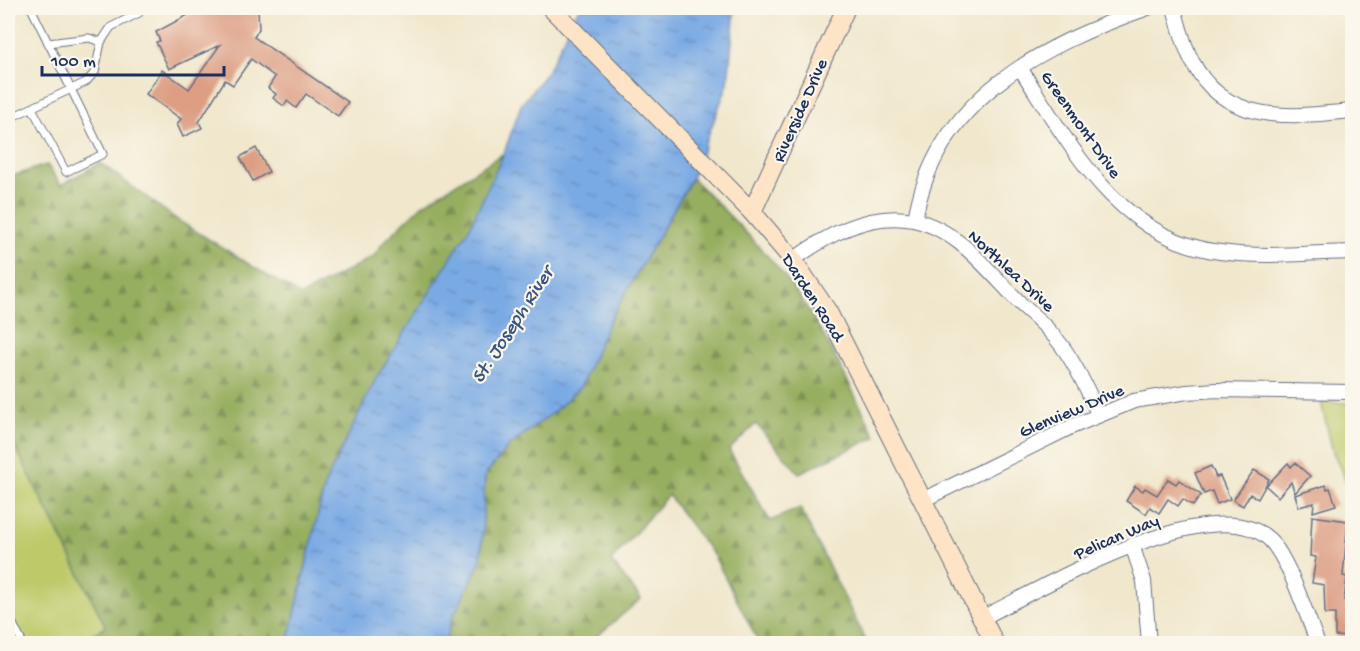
<svg xmlns="http://www.w3.org/2000/svg" width="1360" height="651" viewBox="0 0 1360 651" font-family="'Gochi Hand',sans-serif">
  <style>
    .green { fill: #beca6b; stroke: #6c7c64; stroke-width: 1.5 }
    .forest { fill: url(#forest-firs); stroke: #586e5e; stroke-width: 1.5 }
    .water { fill: url(#water-ripples); stroke: #4a6ca1; stroke-width: 1.5 }
    .building { fill: #dd9e84 }
    .lines { fill: none; stroke-linecap: round; stroke-linejoin: round }
    .lane-casing { stroke: #666f84; stroke-width: 9 }
    .street-casing { stroke: #666f84; stroke-width: 16 }
    .secondary-casing { stroke: #666f84; stroke-width: 20 }
    .lane { stroke: #fff; stroke-width: 7 }
    .street { stroke: #fff; stroke-width: 14 }
    .secondary { stroke: #fee4c6; stroke-width: 18 }
    .labels { text-anchor: middle; stroke-width: 4.5; stroke-linejoin: round; paint-order: stroke }
    .street-label { font-size: 18px; fill: #1b2f5e; stroke: #fbf7ec }
    .water-label { font-size: 20px; font-style: italic; fill: #385486; stroke: #fbf7ec }
  </style>
  <defs>
    <pattern id="forest-firs" width="22" height="20" patternUnits="userSpaceOnUse" patternTransform="scale(1.5)"><rect width="22" height="20" fill="#96ae5f"/><path d="M5 1l3.5 6h-7zM16 11l3.5 6h-7z" fill="#7a8e52"/></pattern>
    <pattern id="water-ripples" width="26" height="14" patternUnits="userSpaceOnUse" patternTransform="scale(1.5)"><rect width="26" height="14" fill="#7aaae4"/><path d="M2 4q2-2 4 0t4 0M15 11q2-2 4 0t4 0" fill="none" stroke="#638bbc"/></pattern>
  </defs>
  <rect width="100%" height="100%" fill="#fbf7ec"/>
  <filter id="ink" filterUnits="userSpaceOnUse"><feTurbulence type="fractalNoise" baseFrequency=".0167" numOctaves="2"/><feDisplacementMap in="SourceGraphic" scale="12" xChannelSelector="R" yChannelSelector="G"/><feConvolveMatrix kernelMatrix="1 2 1 2 8 2 1 2 1" color-interpolation-filters="sRGB"/></filter>
  <filter id="wash" filterUnits="userSpaceOnUse"><feTurbulence type="fractalNoise" baseFrequency=".008" numOctaves="4" result="noise"/><feDisplacementMap in="SourceGraphic" scale="24" xChannelSelector="R" yChannelSelector="G"/><feGaussianBlur stdDeviation="1.35" result="paint"/><feColorMatrix in="noise" values="0 0 0 0 0 0 0 0 0 0 0 0 0 0 0 0 0 1.4 0 .05"/><feComposite in="paint" operator="in"/></filter>
  <g filter="url(#wash)">
    <rect width="100%" height="100%" fill="#f0e7cc"/>
    <g class="green">
      <path d="M 1321,402 L 1352,403 L 1352,494 L 1333,452 Z"/>
      <path d="M 8,432 L 106,627 L 75,643 L 8,643 Z"/>
    </g>
    <g class="forest">
      <path d="M 504,153 L 469,229 L 325,484 L 288,643 L 75,643 L 106,627 L 8,432 L 8,177 L 47,165 L 61,185 L 100,163 L 179,221 L 301,296 L 374,256 L 383,243 L 422,205 Z"/>
      <path d="M 692,178 C 723,209 755,240 783,274 C 822,323 847,382 876,437 L 799,473 L 756,424 L 729,450 L 770,521 L 800,508 L 867,643 L 759,643 L 714,556 L 668,495 L 611,561 L 641,599 L 589,643 L 445,644 L 451,621 L 481,560 L 485,475 L 510,445 L 555,411 L 581,386 L 608,323 Z"/>
    </g>
    <path class="water" d="M 579,8 L 735,8 L 728,83 L 692,178 L 608,323 L 581,386 L 555,411 L 510,445 L 485,475 L 481,560 L 451,621 L 445,643 L 288,644 L 325,484 L 375,380 L 469,229 L 504,153 L 521,105 L 547,72 Z"/>
    <g id="blocks">
      <g class="building">
        <path d="M 201,8 L 258,8 L 259,29 L 254,37 L 348,102 L 338,116 L 306,94 L 296,108 L 287,101 L 284,106 L 273,98 L 276,94 L 268,88 L 275,77 L 251,59 L 233,85 L 225,80 L 199,122 L 202,128 L 183,137 L 177,124 L 181,119 L 146,94 L 162,70 L 189,89 L 220,45 L 169,69 L 156,42 L 160,41 L 156,32 Z"/>
        <path d="M 256,148 L 269,172 L 253,181 L 240,157 Z"/>
        <path d="M 1288,463 L 1291,467 L 1295,463 L 1310,476 L 1295,493 L 1291,482 L 1278,497 L 1266,486 Z"/>
        <path d="M 1211,466 L 1216,477 L 1220,476 L 1230,499 L 1217,504 L 1212,491 L 1204,494 L 1195,473 Z"/>
        <path d="M 1254,470 L 1269,479 L 1258,499 L 1250,494 L 1243,506 L 1233,500 Z"/>
        <path d="M 1168,479 L 1176,484 L 1179,480 L 1201,495 L 1193,506 L 1183,499 L 1178,506 L 1168,499 L 1159,513 L 1150,507 L 1146,514 L 1126,501 L 1135,486 L 1143,491 L 1145,488 L 1157,495 Z"/>
        <path d="M 1326,485 L 1327,489 L 1330,488 L 1336,505 L 1313,512 L 1314,503 L 1299,507 L 1295,495 Z"/>
        <path d="M 1312,516 L 1348,521 L 1343,576 L 1347,577 L 1344,600 L 1350,600 L 1350,604 L 1353,604 L 1353,637 L 1335,636 L 1335,614 L 1325,614 L 1324,585 L 1312,583 L 1316,557 L 1310,556 Z"/>
      </g>
    </g>
  </g>
  <g filter="url(#ink)">
    <use href="#blocks" fill-opacity="0" stroke="#666f84" stroke-width="1.5"/>
    <g class="lines">
      <g class="lane-casing">
        <g id="lane">
          <path d="M 31,8 L 103,154 L 66,172 L 32,108"/>
          <path d="M 101,42 L 111,27 L 139,13"/>
          <path d="M 8,119 L 86,82 L 95,72 L 101,42 L 89,38 L 48,43"/>
          <path d="M 8,614 L 23,644"/>
        </g>
      </g>
      <g class="street-casing">
        <g id="street">
          <path d="M 1174,8 C 1179,25 1183,44 1192,61 C 1225,126 1292,117 1352,111"/>
          <path d="M 1020,68 C 1071,146 1118,239 1220,252 C 1264,258 1309,253 1352,252"/>
          <path d="M 915,220 C 935,98 1042,45 1148,8"/>
          <path d="M 793,260 C 824,237 866,214 906,219 C 956,224 991,275 1024,307 C 1038,319 1051,331 1062,346 C 1077,367 1088,390 1098,414"/>
          <path d="M 923,500 L 1071,427 L 1134,401 L 1187,392 L 1217,390 L 1352,392"/>
          <path d="M 1132,545 L 1144,581 L 1149,644"/>
          <path d="M 982,618 C 1039,590 1214,485 1270,540 C 1289,560 1307,616 1318,644"/>
        </g>
      </g>
      <g class="secondary-casing">
        <g id="secondary">
          <path d="M 551,8 L 752,212 L 793,260 L 828,312 L 995,644"/>
          <path d="M 752,212 L 846,8"/>
        </g>
      </g>
      <use href="#lane" class="lane"/>
      <use href="#street" class="street"/>
      <use href="#secondary" class="secondary"/>
    </g>
  </g>
  <g class="labels">
    <g class="street-label">
      <text transform="translate(799 110) rotate(-66)" y="6">Riverside Drive</text>
      <text transform="translate(1082 124) rotate(55)" y="6">Greenmont Drive</text>
      <text transform="translate(1012 270) rotate(43)" y="6">Northlea Drive</text>
      <text transform="translate(814 297) rotate(57)" y="6">Darden Road</text>
      <text transform="translate(1071 410) rotate(-23)" y="6">Glenview Drive</text>
      <text transform="translate(1116 536) rotate(-23)" y="6">Pelican Way</text>
    </g>
    <g class="water-label">
      <text transform="translate(511 324) rotate(-57)" y="7">St. Joseph River</text>
    </g>
  </g>
  <rect width="1360" height="651" fill="none" stroke="#fbf7ec" stroke-width="30"/>
  <path d="M42 66v9h182v-9" fill="none" stroke="#1b2f5e" stroke-width="3"/>
  <text x="51" y="66" font-size="18" fill="#1b2f5e" stroke="#fbf7ec" stroke-width="4.5" paint-order="stroke">100 m</text>
</svg>
